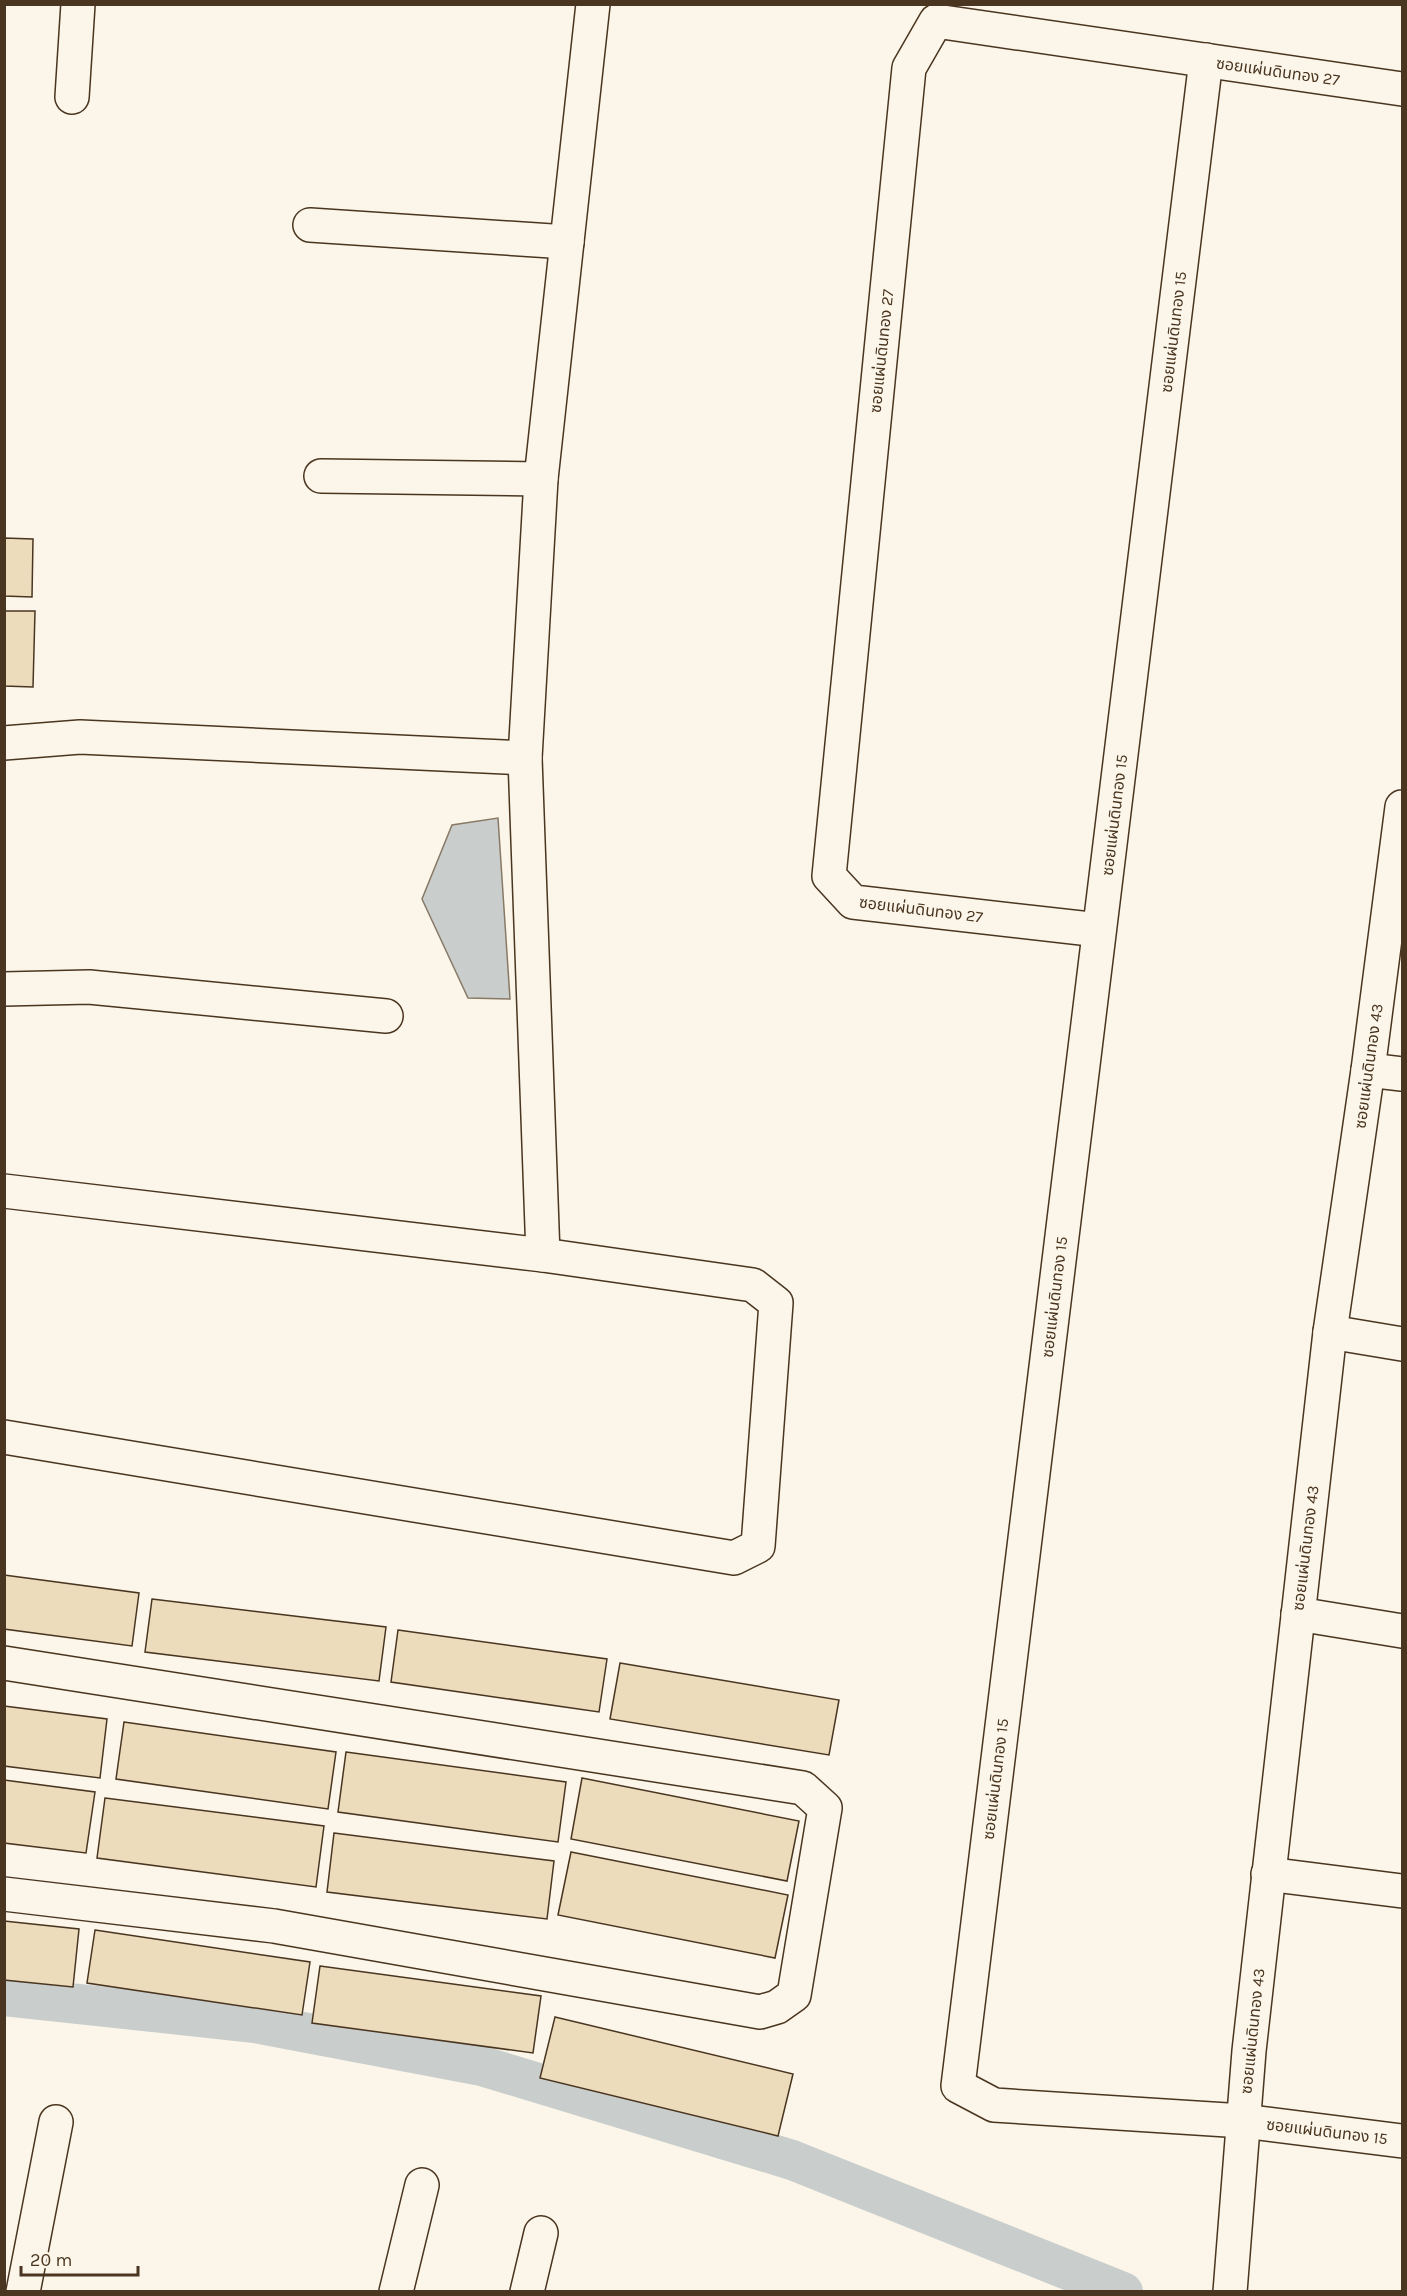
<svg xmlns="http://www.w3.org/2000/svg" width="1407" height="2296" viewBox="0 0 1407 2296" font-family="Karla,'Noto Sans Thai',sans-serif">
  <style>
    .water { fill: #c9cecd; stroke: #887966; stroke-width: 1.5 }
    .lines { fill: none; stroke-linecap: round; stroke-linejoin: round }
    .canal { stroke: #c9cecd; stroke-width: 40 }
    .building { fill: #ecdcbc; stroke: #4a3520; stroke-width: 1.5 }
    .minor-casing { stroke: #4a3520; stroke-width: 36 }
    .tertiary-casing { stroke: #4a3520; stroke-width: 36 }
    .minor { stroke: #fbf6e9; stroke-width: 33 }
    .tertiary { stroke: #fbf6e9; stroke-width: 33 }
    .labels { text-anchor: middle; stroke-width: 4.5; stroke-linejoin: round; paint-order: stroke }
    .street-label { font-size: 16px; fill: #4a3520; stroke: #fbf6e9 }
  </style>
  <rect width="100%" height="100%" fill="#fbf6e9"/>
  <path class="water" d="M 498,818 L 510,999 L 468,998 L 422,899 L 452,825 Z"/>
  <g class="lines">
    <path class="canal" d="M 4,1996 L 255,2023 L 482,2066 L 792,2160 L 1123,2292"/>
  </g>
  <g class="building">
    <path d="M 4,538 L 33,539 L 32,597 L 4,596 Z"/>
    <path d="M 4,611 L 35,611 L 33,687 L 4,686 Z"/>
    <path d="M 4,1575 L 139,1593 L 132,1646 L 4,1629 Z"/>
    <path d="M 152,1599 L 386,1627 L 379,1681 L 145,1652 Z"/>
    <path d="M 398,1630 L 607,1659 L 599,1712 L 391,1682 Z"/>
    <path d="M 620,1663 L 839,1700 L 829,1755 L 610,1719 Z"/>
    <path d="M 4,1706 L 107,1719 L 100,1778 L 4,1766 Z"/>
    <path d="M 124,1722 L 336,1752 L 328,1809 L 116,1779 Z"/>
    <path d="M 346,1752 L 566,1782 L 558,1842 L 338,1812 Z"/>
    <path d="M 582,1778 L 799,1821 L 787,1881 L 571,1839 Z"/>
    <path d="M 4,1780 L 95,1792 L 86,1853 L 4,1843 Z"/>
    <path d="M 105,1798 L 324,1826 L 316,1887 L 97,1858 Z"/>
    <path d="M 334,1833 L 554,1861 L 547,1919 L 327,1892 Z"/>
    <path d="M 571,1852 L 788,1895 L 775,1958 L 558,1915 Z"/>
    <path d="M 4,1921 L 79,1929 L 73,1987 L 4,1980 Z"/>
    <path d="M 95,1930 L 310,1962 L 302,2015 L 87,1983 Z"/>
    <path d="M 320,1966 L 541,1996 L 533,2053 L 312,2023 Z"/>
    <path d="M 555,2017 L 793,2074 L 778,2136 L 540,2078 Z"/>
  </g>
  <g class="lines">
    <g class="minor-casing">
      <g id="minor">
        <path d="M 1206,60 L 958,2086 L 994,2105 L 1243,2121 L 1402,2141"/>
        <path d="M 72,97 L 78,4"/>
        <path d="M 310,225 L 567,242"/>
        <path d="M 321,476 L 541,479"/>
        <path d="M 4,743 L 80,737 L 525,758"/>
        <path d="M 1099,930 L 853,902 L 829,876 L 909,68 L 936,21 L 1402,89"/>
        <path d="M 4,989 L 89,987 L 386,1016"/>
        <path d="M 1368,1070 L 1402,1074"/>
        <path d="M 4,1191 L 543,1255 L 753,1285 L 776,1303 L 758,1546 L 734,1558 L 4,1437"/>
        <path d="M 543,1255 L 525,758 L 541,479 L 593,4"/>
        <path d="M 1330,1332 L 1402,1344"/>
        <path d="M 1298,1614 L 1402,1631"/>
        <path d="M 4,1663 L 803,1788 L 825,1808 L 794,1995 L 777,2007 L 760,2012 L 274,1926 L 4,1894"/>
        <path d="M 1268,1874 L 1402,1891"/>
        <path d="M 23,2292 L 56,2122"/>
        <path d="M 396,2292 L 422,2185"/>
        <path d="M 527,2292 L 541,2233"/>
      </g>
    </g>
    <g class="tertiary-casing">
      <path id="tertiary" d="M 1230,2292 L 1249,2051 L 1330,1332 L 1368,1070 L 1402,807"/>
    </g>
    <use href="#minor" class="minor"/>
    <use href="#tertiary" class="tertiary"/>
  </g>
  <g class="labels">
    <g class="street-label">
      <text transform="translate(1278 71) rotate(8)" y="6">ซอยแผ่นดินทอง 27</text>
      <text transform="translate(1173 332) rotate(-83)" y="6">ซอยแผ่นดินทอง 15</text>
      <text transform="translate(881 351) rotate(-84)" y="6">ซอยแผ่นดินทอง 27</text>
      <text transform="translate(1114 815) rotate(-83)" y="6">ซอยแผ่นดินทอง 15</text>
      <text transform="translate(921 909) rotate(7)" y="6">ซอยแผ่นดินทอง 27</text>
      <text transform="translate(1368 1066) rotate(-82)" y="6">ซอยแผ่นดินทอง 43</text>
      <text transform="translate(1054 1297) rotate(-83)" y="6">ซอยแผ่นดินทอง 15</text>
      <text transform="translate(1305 1548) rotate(-83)" y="6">ซอยแผ่นดินทอง 43</text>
      <text transform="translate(995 1779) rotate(-83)" y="6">ซอยแผ่นดินทอง 15</text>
      <text transform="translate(1252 2031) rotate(-84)" y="6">ซอยแผ่นดินทอง 43</text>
      <text transform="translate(1327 2131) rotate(7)" y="6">ซอยแผ่นดินทอง 15</text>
    </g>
  </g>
  <rect width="1407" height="2296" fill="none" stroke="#4a3520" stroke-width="12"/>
  <path d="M21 2266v9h117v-9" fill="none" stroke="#4a3520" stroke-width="3"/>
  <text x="30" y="2266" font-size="18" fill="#4a3520" stroke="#fbf6e9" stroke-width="4.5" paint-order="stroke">20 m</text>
</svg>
